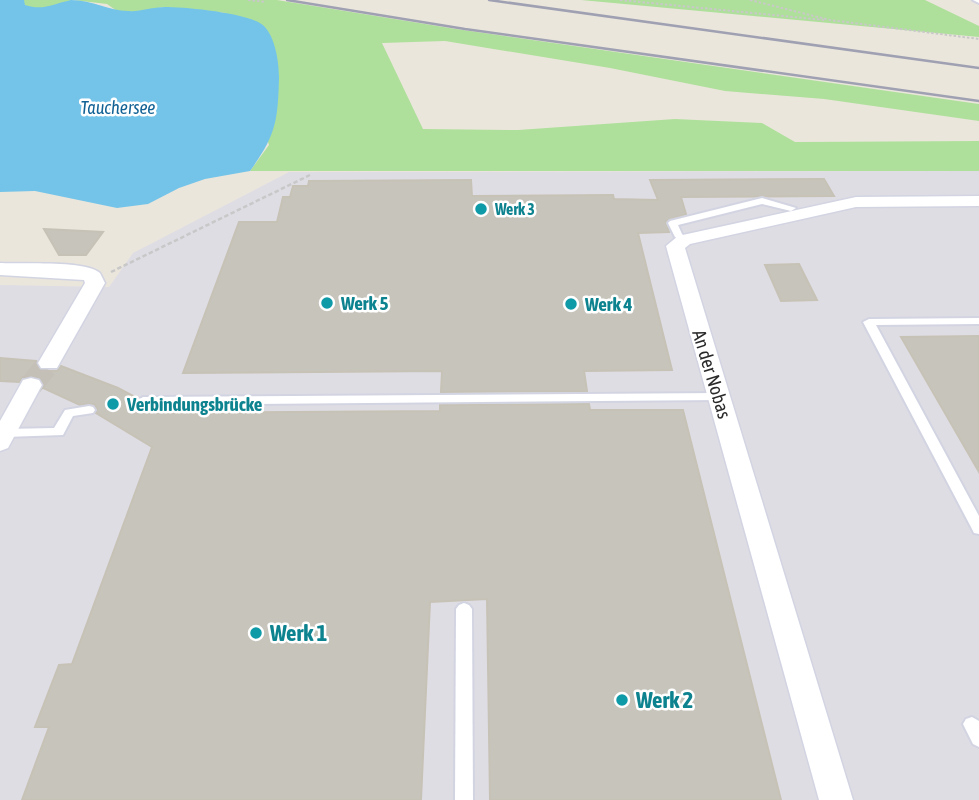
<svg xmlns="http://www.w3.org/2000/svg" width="979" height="800" viewBox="0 0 979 800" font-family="'Asap Condensed',sans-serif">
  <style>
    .industrial { fill: #dfdde4 }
    .green { fill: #afe09b }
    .water { fill: #74c4e9 }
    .building { fill: #c7c4bb; stroke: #c7c2b6; stroke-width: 2 }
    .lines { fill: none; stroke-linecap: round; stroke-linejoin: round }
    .street-tunnel { stroke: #c4c0b8; stroke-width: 23; stroke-dasharray: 23 11; stroke-linecap: butt }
    .lane-casing { stroke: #d2d4e2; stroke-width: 4 }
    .street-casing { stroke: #d2d4e2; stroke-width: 3 }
    .path-far1 { stroke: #c8c8c8; stroke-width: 2; stroke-dasharray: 2.5 2; stroke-linecap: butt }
    .path { stroke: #c8c8c8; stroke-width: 2.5; stroke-dasharray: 4.5 2.5; stroke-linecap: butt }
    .lane { fill: #fff; fill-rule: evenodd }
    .street { fill: #fff; fill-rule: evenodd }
    .rail { stroke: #9fa1b3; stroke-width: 2.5 }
    .culture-dot { fill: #0f9aa8; stroke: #fff; stroke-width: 2.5 }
    .labels { text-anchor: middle; stroke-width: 5; stroke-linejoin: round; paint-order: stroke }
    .far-culture-label { font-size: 16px; font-weight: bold; fill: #0d838f; stroke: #fff; text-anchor: start }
    .far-water-label { font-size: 18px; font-style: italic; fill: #136295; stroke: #fff }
    .culture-label { font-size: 19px; font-weight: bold; fill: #0d838f; stroke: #fff; text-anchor: start }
    .street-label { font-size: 19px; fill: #2a2a2a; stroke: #fff }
    .near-culture-label { font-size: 23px; font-weight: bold; fill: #0d838f; stroke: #fff; text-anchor: start }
  </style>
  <rect width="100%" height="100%" fill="#ebe6dc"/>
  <path class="industrial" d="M 979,171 L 979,800 L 0,800 L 0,285 L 109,287 L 133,253 L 289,172 Z"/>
  <g class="green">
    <path d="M 24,0 L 277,0 L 456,29 L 979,104 L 979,121 L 824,99 L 725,91 L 610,68 L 445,41 L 382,43 L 423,129 L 518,130 L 675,119 L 762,123 L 795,142 L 979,141 L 979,171 L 250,171 L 269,145 L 226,13 L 163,7 L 138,12 L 117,11 L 107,4 L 73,0 L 52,7 L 37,9 L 24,5 Z"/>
    <path d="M 581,0 L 925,0 L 979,26 L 979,37 Z"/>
  </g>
  <path class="water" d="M 0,0 L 24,0 L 25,5 C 43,11 53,4 71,0 C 93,0 109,11 128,11 C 140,12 152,7 165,7 C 185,7 251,13 264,26 C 275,37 279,61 279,77 C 278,121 276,135 250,171 L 205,179 L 179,188 L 148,204 L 117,208 L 35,191 L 0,192 Z"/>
  <g class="building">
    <path d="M 824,179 L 834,196 L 681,197 L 686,214 L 666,221 L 669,232 L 638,233 L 672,370 L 584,371 L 587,391 L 441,392 L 442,371 L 183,373 L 239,222 L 277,222 L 283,197 L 290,197 L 293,186 L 308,186 L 309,181 L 471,180 L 472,196 L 613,195 L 614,199 L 658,200 L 650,180 Z"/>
    <path d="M 44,229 L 103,232 L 86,255 L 59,255 Z"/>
    <path d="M 799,264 L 817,300 L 781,301 L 765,265 Z"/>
    <path d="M 979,336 L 979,472 L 901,337 Z"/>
    <path d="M 0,358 L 36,361 L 41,371 L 57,371 L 61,366 L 118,388 L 137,398 L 135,402 L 142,407 L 155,408 L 165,413 L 440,411 L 440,405 L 589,404 L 590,410 L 683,410 L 781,800 L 490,800 L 487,599 L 430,602 L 421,800 L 22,800 L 49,727 L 35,727 L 59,665 L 72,664 L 152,447 L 96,413 L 97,409 L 94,404 L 80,405 L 43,388 L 44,384 L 40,377 L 30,375 L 22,377 L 19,382 L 0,381 Z"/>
  </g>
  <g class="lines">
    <path class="street-tunnel" d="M 31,385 L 49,363"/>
    <g class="lane-casing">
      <g id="lane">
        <path d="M 973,0 L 979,0 L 979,3 Z"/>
        <path d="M 762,198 L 796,208 L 791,211 L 762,204 L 678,225 L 682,234 L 689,240 L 684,243 L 675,237 L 668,223 L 670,221 Z"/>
        <path d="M 979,318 L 979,324 L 876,325 L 979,516 L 979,534 L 974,533 L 972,529 L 863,322 L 869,319 Z"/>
        <path d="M 719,393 L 723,394 L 725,397 L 723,400 L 143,405 L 137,401 L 143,397 Z"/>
        <path d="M 89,406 L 93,407 L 95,410 L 93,413 L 73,416 L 63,435 L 5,437 L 0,435 L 0,430 L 5,429 L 54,428 L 65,410 Z"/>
        <path d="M 464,603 L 469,605 L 472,609 L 473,800 L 455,800 L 456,609 L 459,605 Z"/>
        <path d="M 972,717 L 979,721 L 979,747 L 973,744 L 963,724 L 966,719 Z"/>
      </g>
    </g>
    <g class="street-casing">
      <g id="street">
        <path d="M 979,196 L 979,206 L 856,207 L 690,244 L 685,248 L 853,800 L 819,800 L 666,246 L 678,236 L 856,197 Z"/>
        <path d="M 0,263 C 20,264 86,260 100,273 C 101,275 104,281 105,283 L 57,368 L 41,368 L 38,363 L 85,283 L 84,280 L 0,275 Z"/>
        <path d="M 31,378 L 39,380 L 42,385 L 8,448 L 0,451 L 0,421 L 23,380 Z"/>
      </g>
    </g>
    <g class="path-far1">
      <path d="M 248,0 L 266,2"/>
      <path d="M 620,0 L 824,20"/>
      <path d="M 750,0 L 830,20 L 979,39"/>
    </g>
    <path class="path" d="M 111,272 L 310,175"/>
    <use href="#lane" class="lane"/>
    <use href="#street" class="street"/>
    <g class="rail">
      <path d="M 287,0 L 465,29 L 979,101"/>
      <path d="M 489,0 L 979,68"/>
    </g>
  </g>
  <g class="culture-dot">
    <circle cx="481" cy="209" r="7"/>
    <circle cx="327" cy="303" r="7"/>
    <circle cx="571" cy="304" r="7"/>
    <circle cx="113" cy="404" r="7"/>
    <circle cx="256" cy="633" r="7"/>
    <circle cx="622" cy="700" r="7"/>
  </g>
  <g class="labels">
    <g class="far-culture-label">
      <text x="495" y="215">Werk 3</text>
    </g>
    <g class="far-water-label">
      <text x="118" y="114">Tauchersee</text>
    </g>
    <g class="culture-label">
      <text x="341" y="310">Werk 5</text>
      <text x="585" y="311">Werk 4</text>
      <text x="127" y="411">Verbindungsbrücke</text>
    </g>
    <g class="street-label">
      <text transform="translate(712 374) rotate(73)" y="7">An der Nobas</text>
    </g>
    <g class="near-culture-label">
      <text x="270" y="641">Werk 1</text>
      <text x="636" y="708">Werk 2</text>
    </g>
  </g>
</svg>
